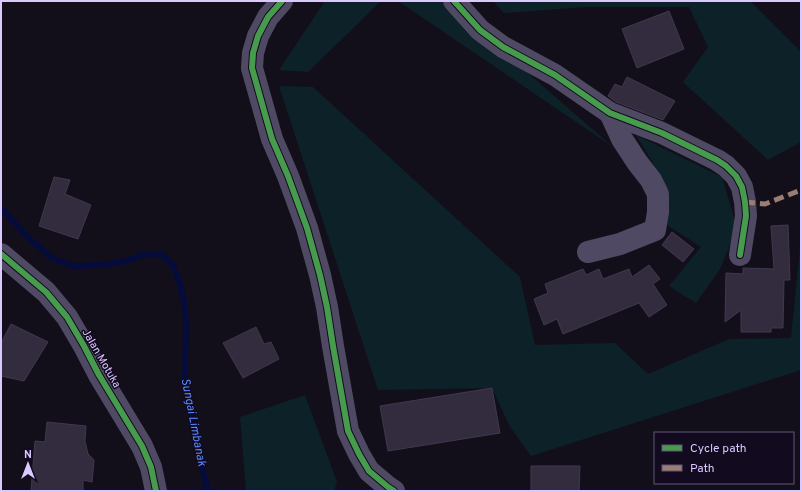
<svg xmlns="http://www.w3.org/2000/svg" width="802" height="492" viewBox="0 0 802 492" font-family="Overpass,sans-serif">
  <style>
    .green { fill: #0d2128 }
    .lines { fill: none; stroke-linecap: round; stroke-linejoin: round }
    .stream { stroke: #050c3b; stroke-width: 6 }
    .building { fill: #332b3e; stroke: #413850 }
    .street { stroke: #504964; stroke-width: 22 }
    .quiet { stroke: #9b7d72; stroke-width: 5; stroke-dasharray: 10 5; stroke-linecap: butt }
    .cycleway-casing { stroke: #120a1f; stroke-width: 8 }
    .cycleway { stroke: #469c4c; stroke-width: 6 }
    .labels { text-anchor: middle; stroke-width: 3; stroke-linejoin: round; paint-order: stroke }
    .street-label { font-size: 11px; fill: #dbc8ff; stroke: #120a1f }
    .water-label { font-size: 12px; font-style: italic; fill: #568bff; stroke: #120a1f }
  </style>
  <rect width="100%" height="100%" fill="#130f1a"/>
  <g class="green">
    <path d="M 325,1 L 381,1 L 308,72 L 279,70 Z"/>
    <path d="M 398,1 L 445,1 L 613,147 Z"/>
    <path d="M 493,1 L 750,1 L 801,52 L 801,142 L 768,160 L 683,82 L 708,47 L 689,7 L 586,7 L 504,13 Z"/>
    <path d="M 279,86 L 313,87 L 520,277 L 535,345 L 615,343 L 648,374 L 729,339 L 791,338 L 800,248 L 801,370 L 531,456 L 510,427 L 492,388 L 378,390 Z"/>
    <path d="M 636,135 L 722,177 L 737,228 L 720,269 L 696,303 L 669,286 L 701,247 L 667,225 L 669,190 Z"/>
    <path d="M 305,395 L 337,482 L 334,491 L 246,491 L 240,417 Z"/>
  </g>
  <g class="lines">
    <path class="stream" d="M 1,208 L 28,237 L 53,259 L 73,266 L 99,265 L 123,262 L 146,254 L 162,255 L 173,265 L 180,284 L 185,307 L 186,324 L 185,379 L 199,457 L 208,491"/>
  </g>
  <g class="building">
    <path d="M 669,11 L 684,49 L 637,68 L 622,29 Z"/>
    <path d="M 627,77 L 675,101 L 663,120 L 616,102 L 608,96 L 615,84 L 622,87 Z"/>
    <path d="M 54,177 L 70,180 L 65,194 L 91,205 L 78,239 L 39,226 Z"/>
    <path d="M 788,225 L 790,280 L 784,280 L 783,328 L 771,328 L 771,332 L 741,332 L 741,310 L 725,322 L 726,273 L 743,274 L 743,268 L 774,269 L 771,226 Z"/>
    <path d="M 672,232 L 694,249 L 683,262 L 662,245 Z"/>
    <path d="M 649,265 L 660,279 L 653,284 L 667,305 L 649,317 L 639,303 L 563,334 L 557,319 L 544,325 L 534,299 L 548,293 L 545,284 L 583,269 L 586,275 L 599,269 L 603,279 L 629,269 L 632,277 Z"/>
    <path d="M 11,324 L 48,342 L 24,381 L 1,376 L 1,343 Z"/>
    <path d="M 256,327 L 264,344 L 271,342 L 279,359 L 243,378 L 223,343 Z"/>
    <path d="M 492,388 L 500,433 L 388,451 L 380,406 Z"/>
    <path d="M 47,422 L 86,426 L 85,441 L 88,454 L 94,460 L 92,482 L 83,480 L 83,491 L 31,491 L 35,441 L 45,442 Z"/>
    <path d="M 531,466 L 580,466 L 579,491 L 531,491 Z"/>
  </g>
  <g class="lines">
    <g class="street">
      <path d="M 282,1 L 268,17 L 258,36 L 253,53 L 252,68 L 272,139 L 288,176 L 307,228 L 320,275 L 327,307 L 333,346 L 348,431 L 359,454 L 369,471 L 388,487 L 394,491"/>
      <path d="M 454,1 L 480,30 L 503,47 L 555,75 L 610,113 L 662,133 L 717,160 L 726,166 L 736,176 L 742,187 L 745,202 L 746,216 L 740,255"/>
      <path d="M 588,252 L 620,244 L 655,230 L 658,212 L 658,194 L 651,180 L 637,162 L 622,139 L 610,113"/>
      <path d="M 1,254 L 46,292 L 67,317 L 84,346 L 99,375 L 142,446 L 151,467 L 156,491"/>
    </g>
    <path class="quiet" d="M 745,202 L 765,204 L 801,190"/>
    <g class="cycleway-casing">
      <g id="cycleway">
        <path d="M 282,1 L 268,17 L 258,36 L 253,53 L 252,68 L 272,139 L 288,176 L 307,228 L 320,275 L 327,307 L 333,346 L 348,431 L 359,454 L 369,471 L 388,487 L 394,491"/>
        <path d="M 454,1 L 480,30 L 503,47 L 555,75 L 610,113 L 662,133 L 717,160 L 726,166 L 736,176 L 742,187 L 745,202 L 746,216 L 740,255"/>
        <path d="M 1,254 L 46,292 L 67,317 L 84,346 L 99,375 L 142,446 L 151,467 L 156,491"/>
      </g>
    </g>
    <use href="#cycleway" class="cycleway"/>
  </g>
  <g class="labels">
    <g class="street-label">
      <text transform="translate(102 358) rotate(60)" y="4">Jalan Motuka</text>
    </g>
    <g class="water-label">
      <text transform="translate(194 422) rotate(79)" y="4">Sungai Limbanak</text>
    </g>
  </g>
  <rect width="802" height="492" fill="none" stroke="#dbc8ff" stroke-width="4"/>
  <rect x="654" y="432" width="140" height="52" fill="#120a1f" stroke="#625679"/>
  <rect x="662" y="445" width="20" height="6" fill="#469c4c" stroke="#625679"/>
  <text x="690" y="452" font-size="12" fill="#dbc8ff">Cycle path</text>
  <rect x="662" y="465" width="20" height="6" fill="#9b7d72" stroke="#625679"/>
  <text x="690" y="472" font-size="12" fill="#dbc8ff">Path</text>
  <g transform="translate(28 464)" stroke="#120a1f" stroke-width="3" paint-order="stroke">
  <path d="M0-3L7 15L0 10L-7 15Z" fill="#dbc8ff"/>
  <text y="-6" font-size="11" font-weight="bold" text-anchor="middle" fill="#dbc8ff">N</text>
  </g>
</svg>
